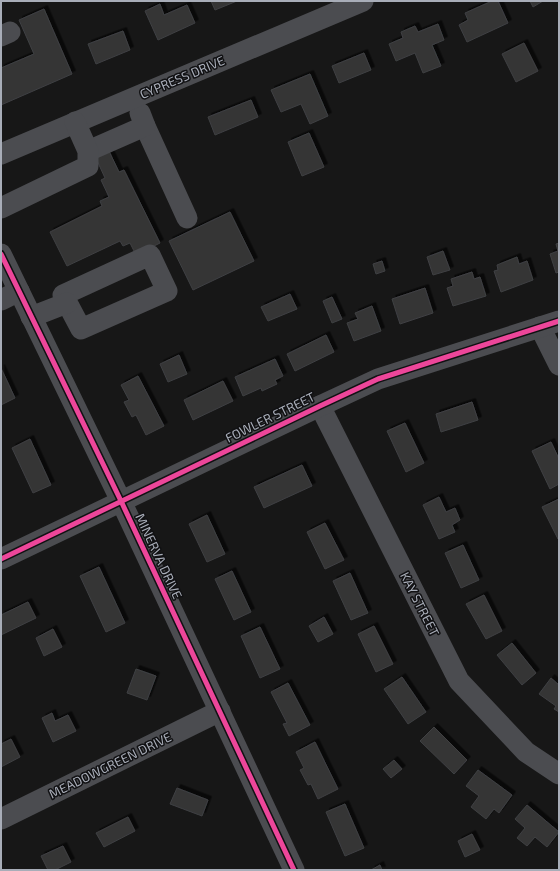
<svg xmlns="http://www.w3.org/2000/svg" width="560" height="871" viewBox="0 0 560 871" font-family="'Exo 2',sans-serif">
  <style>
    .building { fill: #353536; stroke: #3f4043; filter: url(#shadow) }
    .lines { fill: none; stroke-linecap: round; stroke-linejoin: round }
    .minor { stroke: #4b4c50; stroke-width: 21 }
    .cycleway-casing { stroke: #111113; stroke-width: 8 }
    .cycleway { stroke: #ed469a; stroke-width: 5 }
    .labels { text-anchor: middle; stroke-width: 3; stroke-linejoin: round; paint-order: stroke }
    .street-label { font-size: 13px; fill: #a8adb8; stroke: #111113 }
  </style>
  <defs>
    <filter id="shadow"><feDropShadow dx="3.5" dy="-3.5" stdDeviation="0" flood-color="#0009"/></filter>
  </defs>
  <rect width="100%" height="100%" fill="#171717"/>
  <g class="building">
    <path d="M 211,1 L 237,1 L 215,10 Z"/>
    <path d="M 492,1 L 498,1 L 508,23 L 467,42 L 459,25 L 468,20 L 465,13 Z"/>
    <path d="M 530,1 L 543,1 L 533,7 Z"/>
    <path d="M 160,4 L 164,15 L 187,5 L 195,23 L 158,40 L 145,11 Z"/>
    <path d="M 44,9 L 72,74 L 1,105 L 1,68 L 34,54 L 19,20 Z"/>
    <path d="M 438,24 L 444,40 L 432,45 L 441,66 L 423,73 L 415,53 L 396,61 L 389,44 L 403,38 L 401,32 L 415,26 L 418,32 Z"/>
    <path d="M 123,31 L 130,50 L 96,64 L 88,44 Z"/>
    <path d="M 524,43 L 538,71 L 516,82 L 502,54 Z"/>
    <path d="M 364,53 L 371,70 L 339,83 L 332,66 Z"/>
    <path d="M 310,74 L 328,116 L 310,124 L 301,104 L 281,112 L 271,90 Z"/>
    <path d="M 251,100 L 258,117 L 215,135 L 208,117 Z"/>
    <path d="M 309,133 L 324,167 L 302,176 L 288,142 Z"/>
    <path d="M 108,149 L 119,172 L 124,170 L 160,243 L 136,255 L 130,243 L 123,246 L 120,241 L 67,266 L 50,232 L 102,206 L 100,201 L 109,197 L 101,180 L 105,178 L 95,156 Z"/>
    <path d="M 230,212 L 254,261 L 193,290 L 169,241 Z"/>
    <path d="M 559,243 L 559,272 L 556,273 L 550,254 L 558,251 L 556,244 Z"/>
    <path d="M 443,251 L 450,270 L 433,275 L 427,257 Z"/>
    <path d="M 517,257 L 519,264 L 527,261 L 533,280 L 501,292 L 494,271 L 498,270 L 497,265 Z"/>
    <path d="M 382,261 L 385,271 L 376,274 L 373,264 Z"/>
    <path d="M 472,272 L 474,279 L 480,277 L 486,296 L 453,306 L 447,288 L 453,286 L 451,279 Z"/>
    <path d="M 425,288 L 433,313 L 400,324 L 392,299 Z"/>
    <path d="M 290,294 L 297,309 L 268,321 L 261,307 Z"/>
    <path d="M 332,297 L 342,319 L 332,323 L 323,301 Z"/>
    <path d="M 372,306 L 381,331 L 354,341 L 347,323 L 358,319 L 355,313 Z"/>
    <path d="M 326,335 L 334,352 L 295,371 L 287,354 Z"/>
    <path d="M 179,355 L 187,374 L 168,382 L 160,364 Z"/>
    <path d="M 275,359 L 283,376 L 275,380 L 277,384 L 262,391 L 261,388 L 243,396 L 235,377 Z"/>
    <path d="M 1,368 L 15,398 L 1,405 Z"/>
    <path d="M 138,376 L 164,426 L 146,435 L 136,415 L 132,417 L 124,402 L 129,400 L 121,385 Z"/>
    <path d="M 223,381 L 233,401 L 193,420 L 184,400 Z"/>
    <path d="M 472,402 L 478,420 L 441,432 L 436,414 Z"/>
    <path d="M 405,423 L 424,463 L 406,472 L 387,431 Z"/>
    <path d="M 30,439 L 51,485 L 33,493 L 12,448 Z"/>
    <path d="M 551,442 L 559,459 L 559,484 L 550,489 L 532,451 Z"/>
    <path d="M 302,465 L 312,486 L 264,508 L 254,487 Z"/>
    <path d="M 439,497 L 446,512 L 455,508 L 460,520 L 452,525 L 455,532 L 439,539 L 423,505 Z"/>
    <path d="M 559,499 L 559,539 L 558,539 L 542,507 Z"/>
    <path d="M 207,515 L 225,554 L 207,562 L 189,524 Z"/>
    <path d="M 325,523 L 344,560 L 325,569 L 307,532 Z"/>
    <path d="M 463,545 L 479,580 L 461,588 L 445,553 Z"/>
    <path d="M 99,567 L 125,623 L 106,632 L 80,576 Z"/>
    <path d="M 232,571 L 251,612 L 234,620 L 215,579 Z"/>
    <path d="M 350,573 L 368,613 L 351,620 L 333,581 Z"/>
    <path d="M 484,595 L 502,631 L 486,639 L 466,604 Z"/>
    <path d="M 28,602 L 36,618 L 1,635 L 1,615 Z"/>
    <path d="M 324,617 L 333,634 L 318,642 L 309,626 Z"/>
    <path d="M 374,626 L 393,664 L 376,672 L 358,634 Z"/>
    <path d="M 260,627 L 280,669 L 260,678 L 241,636 Z"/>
    <path d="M 53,629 L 62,647 L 44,656 L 36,638 Z"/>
    <path d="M 512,643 L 536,673 L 522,685 L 497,655 Z"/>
    <path d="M 136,669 L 156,676 L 147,700 L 127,693 Z"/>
    <path d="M 402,677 L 426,712 L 408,724 L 384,689 Z"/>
    <path d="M 551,678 L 559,685 L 559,712 L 554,709 L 556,706 L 539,694 Z"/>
    <path d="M 288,683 L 310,725 L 289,736 L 283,724 L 287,723 L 271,692 Z"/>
    <path d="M 52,713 L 55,721 L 68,715 L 76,731 L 53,742 L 42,718 Z"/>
    <path d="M 434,727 L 467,760 L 454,774 L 420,741 Z"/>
    <path d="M 11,739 L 20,757 L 1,767 L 1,744 Z"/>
    <path d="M 315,742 L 338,789 L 318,799 L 311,784 L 308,785 L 300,770 L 304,768 L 296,752 Z"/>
    <path d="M 394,760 L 402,769 L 391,778 L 383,769 Z"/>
    <path d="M 478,770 L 512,795 L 499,813 L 494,809 L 486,819 L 471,807 L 479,796 L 466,786 Z"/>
    <path d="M 177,788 L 208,800 L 202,816 L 170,804 Z"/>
    <path d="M 345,804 L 364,848 L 345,856 L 326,812 Z"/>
    <path d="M 527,805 L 559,832 L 547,847 L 535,837 L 527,846 L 517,838 L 525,828 L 515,819 Z"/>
    <path d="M 128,817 L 135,831 L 104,847 L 96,833 Z"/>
    <path d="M 472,834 L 480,850 L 465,857 L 458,841 Z"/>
    <path d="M 63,846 L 71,862 L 55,870 L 48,870 L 41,856 Z"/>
    <path d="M 380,865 L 382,870 L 371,870 Z"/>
  </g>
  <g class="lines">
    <g class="minor">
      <path d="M 1,36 L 10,32"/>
      <path d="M 145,126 L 187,218"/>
      <path d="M 88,151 L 145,126 L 140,113"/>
      <path d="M 1,154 L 363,1"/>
      <path d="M 1,208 L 88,166 L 88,151 L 75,122"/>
      <path d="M 1,254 L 121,501 L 294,870"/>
      <path d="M 150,255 L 167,291 L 81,329 L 63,295 Z"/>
      <path d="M 1,300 L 19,291"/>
      <path d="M 31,317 L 67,303"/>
      <path d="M 540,327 L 559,365"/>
      <path d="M 320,406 L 459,681 L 526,752 L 559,774"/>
      <path d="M 1,559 L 320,406 L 378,379 L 559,321"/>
      <path d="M 1,819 L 220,711"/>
    </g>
    <g class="cycleway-casing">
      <g id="cycleway">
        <path d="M 1,254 L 121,501 L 294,870"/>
        <path d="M 1,559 L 320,406 L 378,379 L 559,321"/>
      </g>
    </g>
    <use href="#cycleway" class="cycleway"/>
  </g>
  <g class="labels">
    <g class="street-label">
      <text transform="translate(182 77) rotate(-23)" y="5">CYPRESS DRIVE</text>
      <text transform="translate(270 417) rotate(-26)" y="5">FOWLER STREET</text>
      <text transform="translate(159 556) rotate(65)" y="5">MINERVA DRIVE</text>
      <text transform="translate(420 604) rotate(63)" y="5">KAY STREET</text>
      <text transform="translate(110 765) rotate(-26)" y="5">MEADOWGREEN DRIVE</text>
    </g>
  </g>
  <rect width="560" height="871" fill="none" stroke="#a8adb8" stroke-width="4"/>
</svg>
